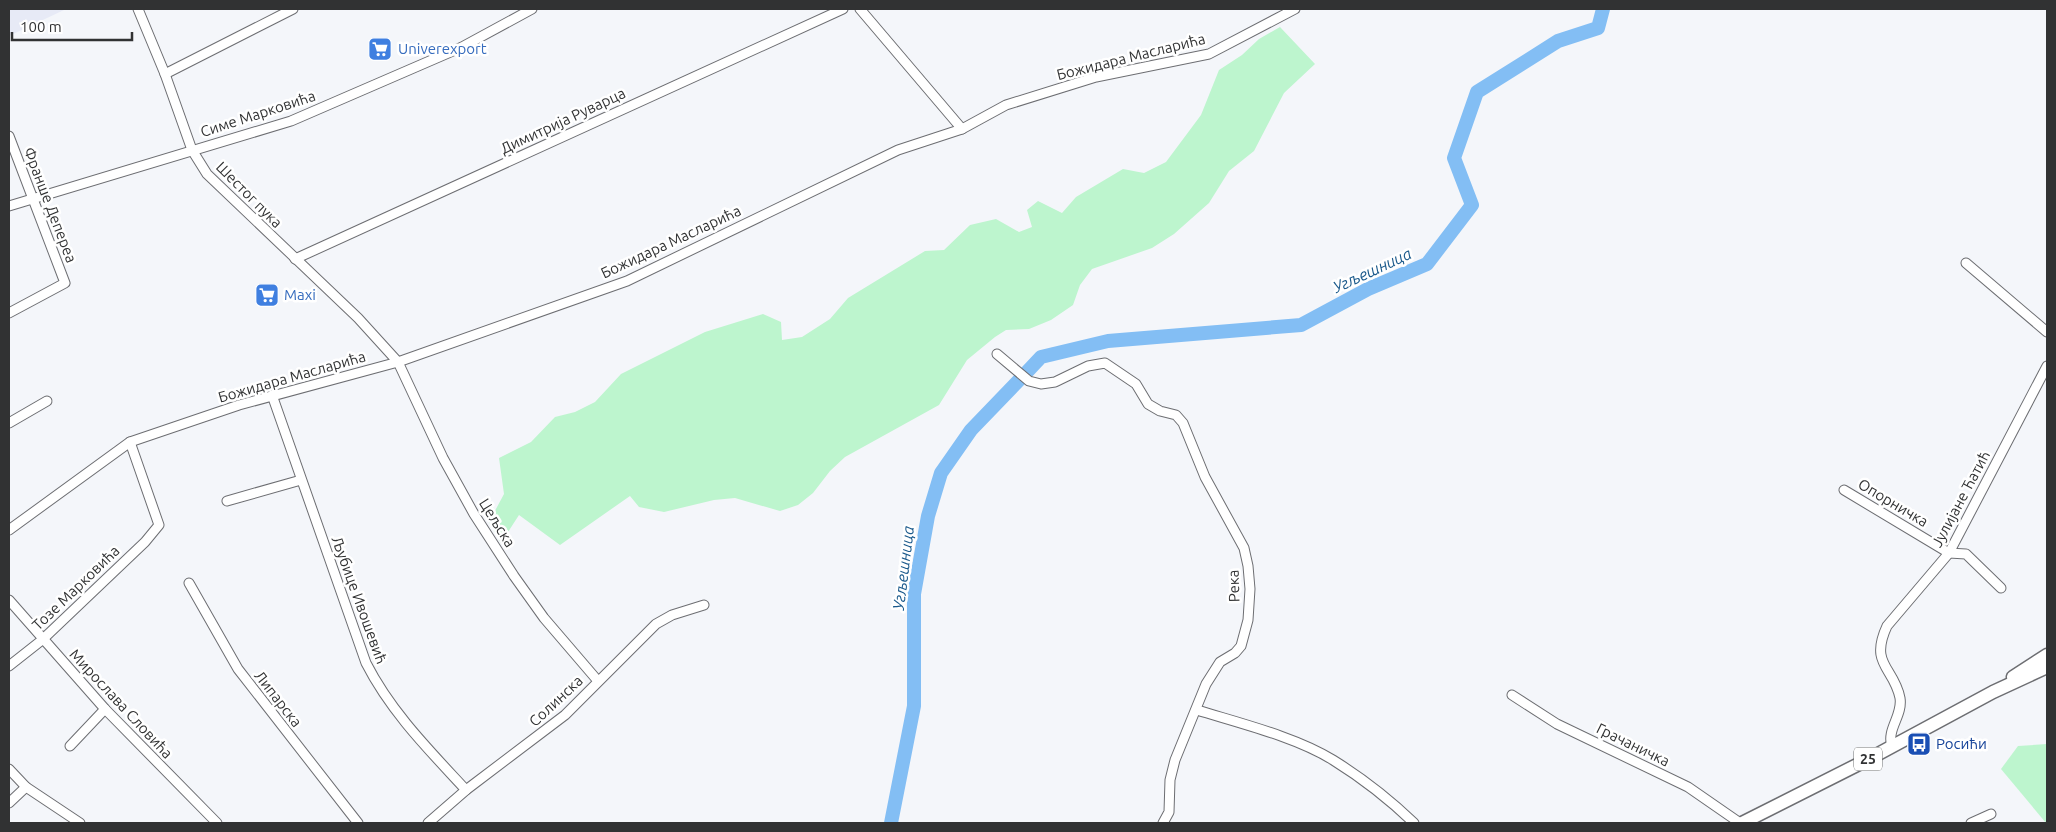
<svg xmlns="http://www.w3.org/2000/svg" width="2056" height="832" viewBox="0 0 2056 832" font-family="Ubuntu,sans-serif">
  <style>
    .built { fill: #e7eaf6 }
    .green { fill: #bdf5ce }
    .lines { fill: none; stroke-linecap: round; stroke-linejoin: round }
    .river { stroke: #83bef4; stroke-width: 14 }
    .minor-casing { stroke: #6d6e72; stroke-width: 11 }
    .primary-casing { stroke: #6d6e72; stroke-width: 15 }
    .minor { stroke: #fff; stroke-width: 9 }
    .primary { stroke: #fff; stroke-width: 12 }
    .labels { text-anchor: middle; stroke-width: 5; stroke-linejoin: round; paint-order: stroke }
    .shield { fill: #fff; stroke: #6f7070; stroke-width: 1 }
    .shield-label { font-size: 14px; font-weight: bold; fill: #313233 }
    .shop-label { font-size: 15px; fill: #366cbe; stroke: #fff; text-anchor: start }
    .street-label { font-size: 15px; fill: #313233; stroke: #fff }
    .transit-label { font-size: 15px; fill: #164399; stroke: #fff; text-anchor: start }
    .water-label { font-size: 16px; font-style: italic; fill: #1a598b; stroke: #fff }
  </style>
  <rect width="100%" height="100%" fill="#f4f6fa"/>
  <path class="built" d="M 9,9 L 64,9 L 64,10 L 9,36 Z"/>
  <g class="green">
    <path d="M 1280,27 L 1315,64 L 1284,93 L 1254,151 L 1229,171 L 1209,203 L 1174,234 L 1152,248 L 1092,269 L 1080,285 L 1073,305 L 1051,320 L 1029,329 L 1006,330 L 995,337 L 967,360 L 939,405 L 845,457 L 830,471 L 813,493 L 798,505 L 780,511 L 735,498 L 714,500 L 664,512 L 639,507 L 630,496 L 560,545 L 519,515 L 501,543 L 489,522 L 504,494 L 499,458 L 531,442 L 555,417 L 575,412 L 595,402 L 621,374 L 705,332 L 763,314 L 781,322 L 782,340 L 802,337 L 830,319 L 848,298 L 925,251 L 944,250 L 970,225 L 996,219 L 1019,232 L 1032,227 L 1027,210 L 1038,201 L 1062,213 L 1076,197 L 1123,169 L 1144,173 L 1166,162 L 1201,115 L 1219,70 L 1242,55 L 1259,39 Z"/>
    <path d="M 2047,744 L 2047,823 L 2046,823 L 2001,769 L 2018,746 Z"/>
  </g>
  <g class="lines">
    <g class="river">
      <path d="M 1025,374 L 1041,357 L 1108,341 L 1301,325 L 1368,289 L 1427,264 L 1472,205 L 1454,158 L 1477,92 L 1558,41 L 1598,28 L 1603,9"/>
      <path d="M 891,823 L 914,706 L 914,594 L 928,516 L 941,473 L 971,430 L 1022,377"/>
    </g>
    <g class="minor-casing">
      <g id="minor">
        <path d="M 138,9 L 165,74 L 192,150 L 207,174 L 358,318 L 398,362 L 443,458 L 474,514 L 514,576 L 544,618 L 598,681"/>
        <path d="M 860,9 L 962,129"/>
        <path d="M 165,74 L 293,9"/>
        <path d="M 9,136 L 65,283 L 9,313"/>
        <path d="M 9,206 L 291,121 L 462,47 L 532,9"/>
        <path d="M 295,259 L 843,9"/>
        <path d="M 1966,263 L 2047,332"/>
        <path d="M 997,354 L 1029,381 L 1041,384 L 1055,382 L 1088,366 L 1105,363 L 1136,384 L 1148,404 L 1160,411 L 1176,415 L 1183,423 L 1205,477 L 1244,548 L 1248,566 L 1250,589 L 1248,620 L 1241,646 L 1235,653 L 1220,662 L 1206,684 L 1175,760 L 1170,780 L 1169,812 L 1163,823"/>
        <path d="M 272,395 L 366,663 C 391,712 429,750 466,790"/>
        <path d="M 9,423 L 47,401"/>
        <path d="M 1844,490 L 1949,553 L 1966,554 L 2001,588"/>
        <path d="M 227,501 L 301,480"/>
        <path d="M 9,530 L 130,442 L 239,405 L 398,362 L 627,281 L 898,150 L 962,129 L 1006,105 L 1096,77 L 1209,54 L 1295,9"/>
        <path d="M 189,583 L 238,669 L 358,823"/>
        <path d="M 9,600 L 105,709 L 217,823"/>
        <path d="M 9,666 L 42,640 L 145,542 L 159,525 L 130,442"/>
        <path d="M 1512,695 L 1557,724 L 1688,787 L 1740,823"/>
        <path d="M 1197,710 C 1239,723 1296,737 1333,760 C 1362,778 1389,799 1414,823"/>
        <path d="M 70,746 L 105,709"/>
        <path d="M 1892,747 C 1886,729 1903,716 1900,698 C 1894,667 1869,665 1887,626 L 1949,553 L 2047,366"/>
        <path d="M 9,769 L 26,787 L 80,823"/>
        <path d="M 9,803 L 26,787"/>
        <path d="M 428,823 L 466,790 L 565,715 L 656,624 L 672,615 L 704,605"/>
        <path d="M 1971,823 L 1991,814"/>
      </g>
    </g>
    <g class="primary-casing">
      <g id="primary">
        <path d="M 2013,677 L 2047,655"/>
        <path d="M 1742,823 L 1865,761 L 1993,692 L 2047,667"/>
      </g>
    </g>
    <use href="#minor" class="minor"/>
    <use href="#primary" class="primary"/>
  </g>
  <defs>
    <g id="supermarket-square" transform="scale(1.25)"><rect x="-9" y="-9" width="18" height="18" rx="4" fill="#3f7fe0" stroke="#fff"/><path d="M-6-5.5h2.5l.6 2H6L4.5 2H-2.5L-4.4-4H-6ZM-1.5 3.2a1.3 1.3 0 1 0 .1 0ZM3 3.2a1.3 1.3 0 1 0 .1 0Z" fill="#fff"/></g>
    <g id="bus-square" transform="scale(1.25)"><rect x="-9" y="-9" width="18" height="18" rx="4" fill="#1a4fb4" stroke="#fff"/><path d="M-5-6H5V4H4V6H2V4H-2V6H-4V4H-5ZM-3.5-4V0h7V-4ZM-3.5 1.2v1.5H-2V1.2ZM2 1.2v1.5H3.5V1.2Z" fill="#fff"/></g>
  </defs>
  <g fill-rule="evenodd">
    <use href="#supermarket-square" x="380" y="49"/>
    <use href="#supermarket-square" x="267" y="295"/>
    <use href="#bus-square" x="1919" y="744"/>
  </g>
  <g class="labels">
    <rect class="shield" x="1854" y="747.5" width="28" height="23" rx="4"/>
    <g class="shield-label">
      <text x="1868" y="764">25</text>
    </g>
    <g class="shop-label">
      <text x="398" y="54">Univerexport</text>
      <text x="284" y="300">Maxi</text>
    </g>
    <g class="street-label">
      <text transform="translate(1131 57) rotate(-14)" y="5">Божидара Масларића</text>
      <text transform="translate(258 114) rotate(-18)" y="5">Симе Марковића</text>
      <text transform="translate(563 121) rotate(-25)" y="5">Димитрија Руварца</text>
      <text transform="translate(249 195) rotate(45)" y="5">Шестог пука</text>
      <text transform="translate(50 205) rotate(69)" y="5">Франше Депереа</text>
      <text transform="translate(671 242) rotate(-25)" y="5">Божидара Масларића</text>
      <text transform="translate(292 377) rotate(-16)" y="5">Божидара Масларића</text>
      <text transform="translate(1961 499) rotate(-62)" y="5">Јулијане Ћатић</text>
      <text transform="translate(1893 503) rotate(31)" y="5">Опорничка</text>
      <text transform="translate(497 523) rotate(58)" y="5">Цељска</text>
      <text transform="translate(1234 586) rotate(-92)" y="5">Река</text>
      <text transform="translate(76 588) rotate(-44)" y="5">Тозе Марковића</text>
      <text transform="translate(359 600) rotate(70)" y="5">Љубице Ивошевић</text>
      <text transform="translate(278 699) rotate(52)" y="5">Липарска</text>
      <text transform="translate(556 701) rotate(-43)" y="5">Солинска</text>
      <text transform="translate(121 704) rotate(47)" y="5">Мирослава Словића</text>
      <text transform="translate(1633 745) rotate(26)" y="5">Грачаничка</text>
    </g>
    <g class="transit-label">
      <text x="1936" y="749">Росићи</text>
    </g>
    <g class="water-label">
      <text transform="translate(1372 270) rotate(-25)" y="6">Угљешница</text>
      <text transform="translate(903 568) rotate(-83)" y="6">Угљешница</text>
    </g>
  </g>
  <rect width="2056" height="832" fill="none" stroke="#313233" stroke-width="20"/>
  <path d="M12 32v8h120v-8" fill="none" stroke="#313233" stroke-width="2.5"/>
  <text x="20" y="32" font-size="15" fill="#313233" stroke="#ffffff" stroke-width="4" paint-order="stroke">100 m</text>
</svg>
